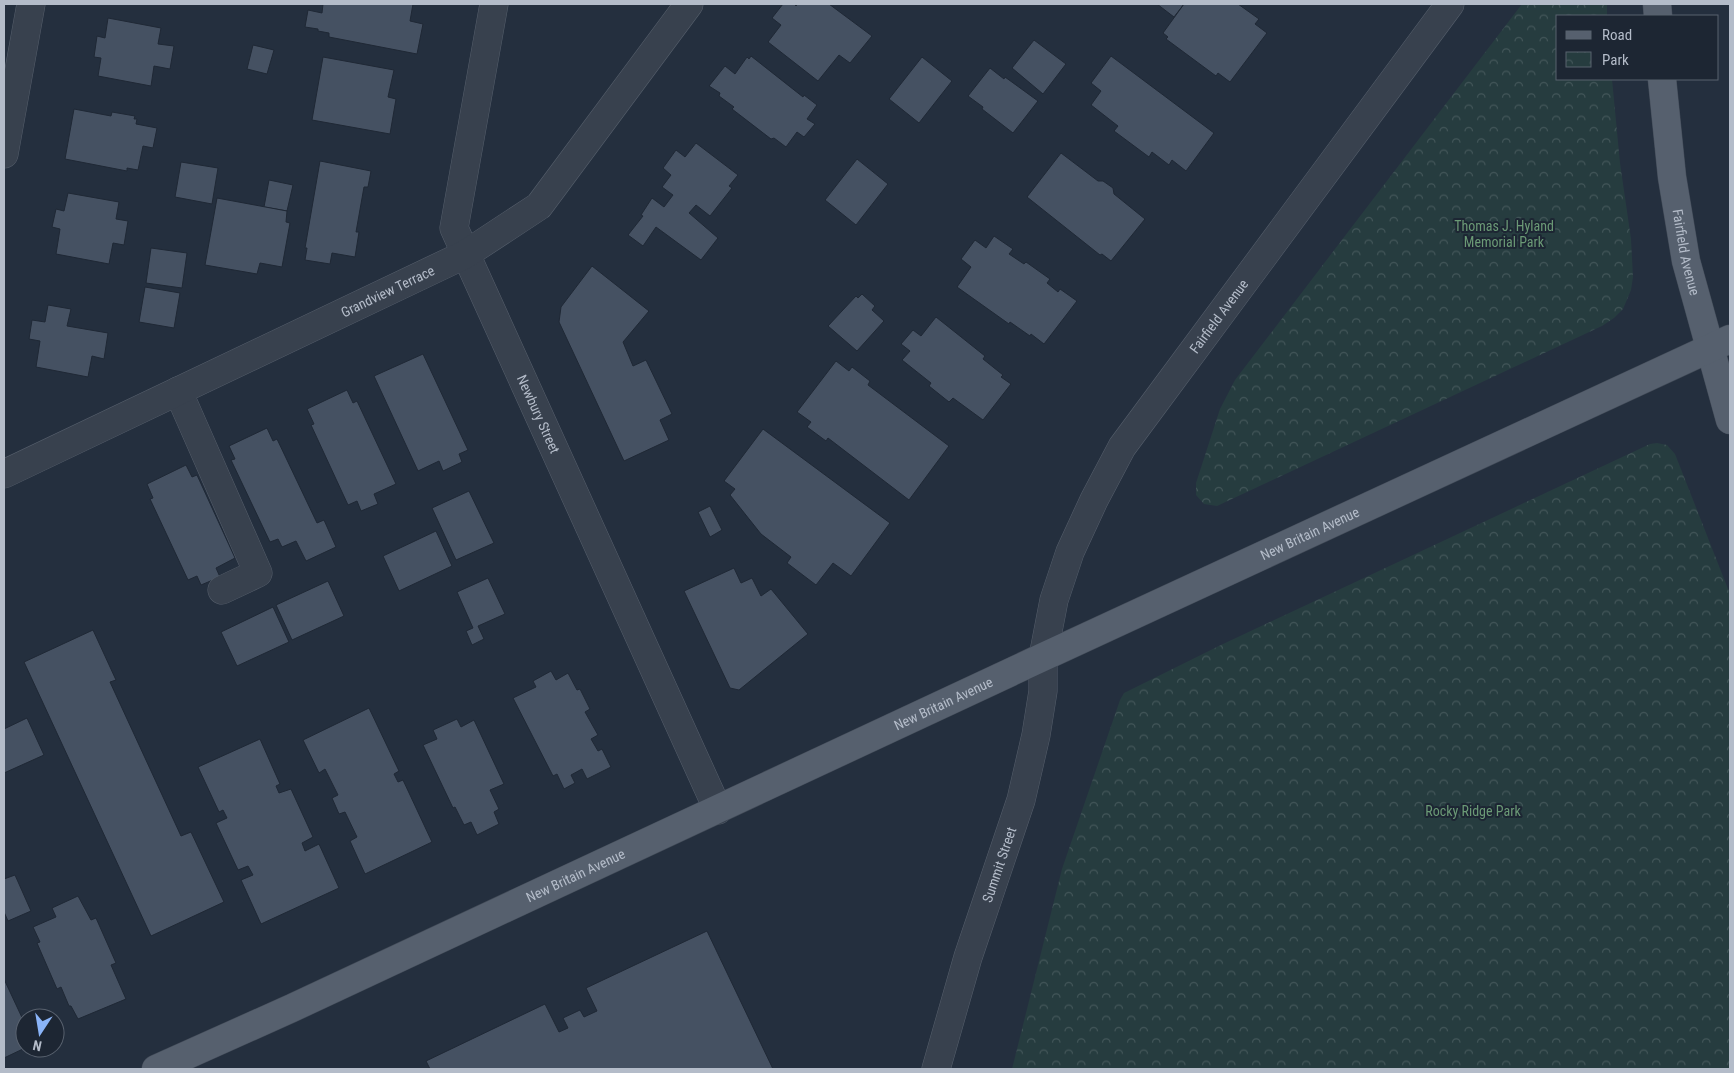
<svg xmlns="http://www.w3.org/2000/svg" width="1734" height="1073" viewBox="0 0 1734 1073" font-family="'Roboto Condensed',sans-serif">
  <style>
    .park { fill: url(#park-crowns) }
    .building { fill: #455162; stroke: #1f2835 }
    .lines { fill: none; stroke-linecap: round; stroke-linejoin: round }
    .minor-casing { stroke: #565f6c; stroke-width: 29 }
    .major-casing { stroke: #414a57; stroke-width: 29 }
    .minor { stroke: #38414e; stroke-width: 28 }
    .major { stroke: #56606e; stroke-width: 28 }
    .labels { text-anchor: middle; stroke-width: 4; stroke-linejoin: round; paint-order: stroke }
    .park-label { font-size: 14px; fill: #6b9a76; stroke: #1d2633 }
    .street-label { font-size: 14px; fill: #b4bcc9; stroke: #1d2633 }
  </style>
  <defs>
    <pattern id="park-crowns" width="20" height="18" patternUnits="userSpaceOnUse" patternTransform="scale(1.25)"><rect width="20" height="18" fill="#263c3f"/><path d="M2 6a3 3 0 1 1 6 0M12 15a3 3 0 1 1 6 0" fill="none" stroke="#435659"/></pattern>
  </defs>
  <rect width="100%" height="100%" fill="#242f3e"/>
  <g class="park">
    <path d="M 1522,4 L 1607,4 L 1607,16 L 1558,16 L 1558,79 L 1612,79 L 1620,163 L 1631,239 L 1633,277 L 1631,290 L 1623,309 L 1614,318 L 1602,326 L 1217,506 L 1204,504 L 1196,495 L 1196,483 L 1220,409 L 1235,380 Z"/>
    <path d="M 1657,443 L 1667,445 L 1675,454 L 1730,594 L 1730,1069 L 1012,1069 L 1062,869 L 1120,700 L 1124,693 L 1223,644 L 1650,444 Z"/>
  </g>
  <g class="building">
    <path d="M 323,4 L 413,4 L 410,21 L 423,24 L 417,54 L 329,37 L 329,33 L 318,31 L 318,29 L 305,27 L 308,10 L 322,13 Z"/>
    <path d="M 783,4 L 794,4 L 796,6 L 798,4 L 829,4 L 872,36 L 850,63 L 839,55 L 818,81 L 768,42 L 781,25 L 772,18 Z"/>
    <path d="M 1157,4 L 1184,4 L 1174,17 Z"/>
    <path d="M 1184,4 L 1238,4 L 1259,19 L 1255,24 L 1267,33 L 1230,82 L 1218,73 L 1216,76 L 1166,39 L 1168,37 L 1163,33 Z"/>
    <path d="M 108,18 L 161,28 L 158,44 L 174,46 L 170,69 L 154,66 L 151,86 L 98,76 L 101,58 L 94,57 L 97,36 L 105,38 Z"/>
    <path d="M 1034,40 L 1066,64 L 1043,94 L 1012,68 Z"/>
    <path d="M 253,45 L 274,50 L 267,74 L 247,69 Z"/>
    <path d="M 751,56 L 803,97 L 804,95 L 817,105 L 807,119 L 815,124 L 804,137 L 797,132 L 786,147 L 774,138 L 771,139 L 732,109 L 734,107 L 719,96 L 720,93 L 709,86 L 725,66 L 735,74 L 747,57 L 749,59 Z"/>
    <path d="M 1111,56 L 1214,133 L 1186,171 L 1172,160 L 1169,165 L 1152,152 L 1149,157 L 1114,131 L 1118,126 L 1091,105 L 1101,91 L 1091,83 Z"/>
    <path d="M 323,57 L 394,70 L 388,97 L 396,99 L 390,134 L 312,120 Z"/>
    <path d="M 922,57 L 952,81 L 919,123 L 889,99 Z"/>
    <path d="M 990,68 L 1004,79 L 1005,77 L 1038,101 L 1013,133 L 982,109 L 983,107 L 968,96 Z"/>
    <path d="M 74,109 L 111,116 L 112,112 L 135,116 L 134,119 L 137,119 L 136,124 L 157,128 L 153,148 L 143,146 L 138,170 L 127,168 L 127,171 L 65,159 Z"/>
    <path d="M 696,143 L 738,175 L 729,186 L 732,188 L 710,216 L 696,205 L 689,213 L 718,238 L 701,260 L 656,227 L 643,246 L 628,235 L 643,216 L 641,215 L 652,198 L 664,207 L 673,195 L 662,187 L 671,175 L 663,168 L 676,150 L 685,157 Z"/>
    <path d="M 1061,153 L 1098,181 L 1103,181 L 1113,188 L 1114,194 L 1145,219 L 1111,261 L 1102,254 L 1100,255 L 1027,197 Z"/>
    <path d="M 857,159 L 888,184 L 856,225 L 825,200 Z"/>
    <path d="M 320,161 L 371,171 L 368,187 L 364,187 L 356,232 L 359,232 L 355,257 L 332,253 L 330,264 L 305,260 L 307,248 L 305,248 Z"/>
    <path d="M 181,162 L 218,168 L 212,204 L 175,197 Z"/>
    <path d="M 269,180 L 293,185 L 287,211 L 264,207 Z"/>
    <path d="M 68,193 L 119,202 L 116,219 L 128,221 L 124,245 L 113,243 L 109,264 L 56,254 L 60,229 L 52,227 L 56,209 L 64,211 Z"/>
    <path d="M 217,198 L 287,211 L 286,222 L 290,223 L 282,267 L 260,263 L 257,274 L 205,265 Z"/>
    <path d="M 994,236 L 1013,249 L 1009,254 L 1024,264 L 1026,262 L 1050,279 L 1047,283 L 1058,292 L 1060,289 L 1077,301 L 1044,344 L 1031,334 L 1030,336 L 1010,322 L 1009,324 L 957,287 L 971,267 L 961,259 L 975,240 L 986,248 Z"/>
    <path d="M 151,248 L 187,253 L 182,288 L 146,283 Z"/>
    <path d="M 592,266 L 649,311 L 623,342 L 633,366 L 646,360 L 672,414 L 660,420 L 669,440 L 624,461 L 559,322 L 561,307 Z"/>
    <path d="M 145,287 L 180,293 L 174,328 L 139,322 Z"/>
    <path d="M 862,294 L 875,306 L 872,310 L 884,321 L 857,351 L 828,326 L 856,296 L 858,298 Z"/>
    <path d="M 48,305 L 71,309 L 67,326 L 108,333 L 104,359 L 92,356 L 88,377 L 36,367 L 40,341 L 29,339 L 32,320 L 45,322 Z"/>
    <path d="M 936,317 L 985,356 L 983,359 L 1003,375 L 1001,377 L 1011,384 L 983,420 L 953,398 L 949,402 L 929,386 L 931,383 L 902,360 L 910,351 L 901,344 L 913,330 L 921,336 Z"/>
    <path d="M 423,354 L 468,450 L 459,454 L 462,462 L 443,471 L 439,461 L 418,471 L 374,376 Z"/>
    <path d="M 836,361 L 849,371 L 852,367 L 870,381 L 868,385 L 949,446 L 909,500 L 828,438 L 826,441 L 807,427 L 811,422 L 797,412 Z"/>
    <path d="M 347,390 L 353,403 L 357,401 L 396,484 L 374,494 L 378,504 L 361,511 L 357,501 L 348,505 L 311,425 L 314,424 L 307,409 Z"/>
    <path d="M 267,428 L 273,441 L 277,439 L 317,523 L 324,520 L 336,547 L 306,561 L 296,541 L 282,547 L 278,539 L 270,542 L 231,460 L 235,459 L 229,446 Z"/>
    <path d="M 763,429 L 890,523 L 851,576 L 833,563 L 816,585 L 787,563 L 791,557 L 761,534 L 730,495 L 735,489 L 724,481 Z"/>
    <path d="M 186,465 L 192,477 L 197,475 L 235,558 L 216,568 L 220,577 L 201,585 L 197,576 L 188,580 L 150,499 L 153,498 L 147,484 Z"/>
    <path d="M 469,491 L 494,543 L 456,560 L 432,508 Z"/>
    <path d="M 710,506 L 722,530 L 710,537 L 698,512 Z"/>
    <path d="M 436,531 L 452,566 L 399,591 L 383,556 Z"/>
    <path d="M 734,568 L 741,583 L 752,578 L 761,596 L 771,589 L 808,634 L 739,690 L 730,688 L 684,591 Z"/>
    <path d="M 488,578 L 505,614 L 478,626 L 484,639 L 472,645 L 466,631 L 473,628 L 457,592 Z"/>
    <path d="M 328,581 L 344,616 L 292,640 L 276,605 Z"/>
    <path d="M 273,607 L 289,642 L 237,666 L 221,632 Z"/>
    <path d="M 93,630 L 116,680 L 110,682 L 181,836 L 191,832 L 224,902 L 151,936 L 24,662 Z"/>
    <path d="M 551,671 L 556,680 L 568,673 L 577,690 L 580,689 L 590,709 L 585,712 L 598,735 L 591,739 L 598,751 L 602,749 L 611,767 L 587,779 L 582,769 L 571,775 L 575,783 L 564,789 L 557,774 L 553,776 L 513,698 L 536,687 L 533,681 Z"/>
    <path d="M 369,708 L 399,771 L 394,774 L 398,782 L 403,780 L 432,842 L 365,874 L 350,841 L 357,837 L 345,812 L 339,814 L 332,798 L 338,795 L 325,769 L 319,773 L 303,740 Z"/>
    <path d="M 27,718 L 44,755 L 4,773 L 4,729 Z"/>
    <path d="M 457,719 L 461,727 L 474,720 L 504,784 L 490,790 L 499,809 L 494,812 L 499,824 L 477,835 L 471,822 L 464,825 L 455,807 L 453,808 L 423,745 L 437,739 L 433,730 Z"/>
    <path d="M 260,739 L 280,784 L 276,786 L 279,793 L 291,789 L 313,837 L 302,843 L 305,851 L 319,844 L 339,888 L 261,924 L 241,880 L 253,875 L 248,866 L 238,870 L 216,823 L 227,818 L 223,810 L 219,812 L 198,767 Z"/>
    <path d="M 15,875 L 31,911 L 8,921 L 4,912 L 4,879 Z"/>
    <path d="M 78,896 L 91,920 L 96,918 L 116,963 L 111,965 L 126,999 L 78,1019 L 71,1006 L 69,1006 L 61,987 L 57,989 L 37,943 L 40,942 L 33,927 L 56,917 L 52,908 Z"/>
    <path d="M 707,931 L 773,1069 L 430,1069 L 426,1061 L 545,1004 L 559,1032 L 568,1028 L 563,1018 L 580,1010 L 584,1017 L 597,1011 L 586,988 Z"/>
    <path d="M 4,979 L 25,1024 L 25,1031 L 22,1032 L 25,1039 L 25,1048 L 4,1058 Z"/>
  </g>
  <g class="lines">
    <g class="minor-casing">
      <g id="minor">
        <path id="s1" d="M 494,4 L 454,228 L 718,810"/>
        <path d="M 4,154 L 31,4"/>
        <path d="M 178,391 L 258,573 L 222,590"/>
        <path id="s2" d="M 4,474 L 466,254 L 539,206 L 689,4"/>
        <path id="s3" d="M 936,1069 L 968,957 L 1021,800 L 1036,735 L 1043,691 L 1043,657 L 1054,600 L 1070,552 L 1094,500 L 1122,447 L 1450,4"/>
      </g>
    </g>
    <g class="major-casing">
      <g id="major">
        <path d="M 1657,4 L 1658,16"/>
        <path id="s4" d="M 1662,79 L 1672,177 L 1686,261 L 1730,420"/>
        <path id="s5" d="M 156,1069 L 292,1008 L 1043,657 L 1730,339"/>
      </g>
    </g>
    <use href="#minor" class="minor"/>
    <use href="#major" class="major"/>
  </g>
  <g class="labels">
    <g class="park-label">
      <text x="1504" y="231">Thomas J. Hyland<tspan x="1504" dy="16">Memorial Park</tspan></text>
      <text x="1473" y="816">Rocky Ridge Park</text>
    </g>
    <g class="street-label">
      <text dy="5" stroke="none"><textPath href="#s4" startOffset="175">Fairfield Avenue</textPath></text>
      <text dy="5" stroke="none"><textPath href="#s2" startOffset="425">Grandview Terrace</textPath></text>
      <text dy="5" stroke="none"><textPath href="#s3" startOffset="816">Fairfield Avenue</textPath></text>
      <text dy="5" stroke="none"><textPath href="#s1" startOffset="432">Newbury Street</textPath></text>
      <text dy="5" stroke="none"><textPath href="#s5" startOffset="1272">New Britain Avenue</textPath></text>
      <text dy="5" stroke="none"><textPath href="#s5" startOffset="868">New Britain Avenue</textPath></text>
      <text dy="5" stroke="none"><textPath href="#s3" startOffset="214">Summit Street</textPath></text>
      <text dy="5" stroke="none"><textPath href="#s5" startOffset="462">New Britain Avenue</textPath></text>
    </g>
  </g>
  <rect width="1734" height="1073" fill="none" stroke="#b4bcc9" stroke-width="10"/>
  <rect x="1556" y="15" width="162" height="65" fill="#1d2633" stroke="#59626f"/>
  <rect x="1566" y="31" width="25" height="8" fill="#56606e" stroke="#59626f"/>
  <text x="1602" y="40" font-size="15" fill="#b4bcc9">Road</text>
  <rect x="1566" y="52" width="25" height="15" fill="url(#park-crowns)" stroke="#59626f"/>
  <text x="1602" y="65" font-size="15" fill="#b4bcc9">Park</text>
  <g transform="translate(40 1033) rotate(192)"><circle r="24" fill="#1d2633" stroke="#59626f"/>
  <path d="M0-4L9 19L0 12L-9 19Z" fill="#8ab4f8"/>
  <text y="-8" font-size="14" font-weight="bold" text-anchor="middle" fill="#b4bcc9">N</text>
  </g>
</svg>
